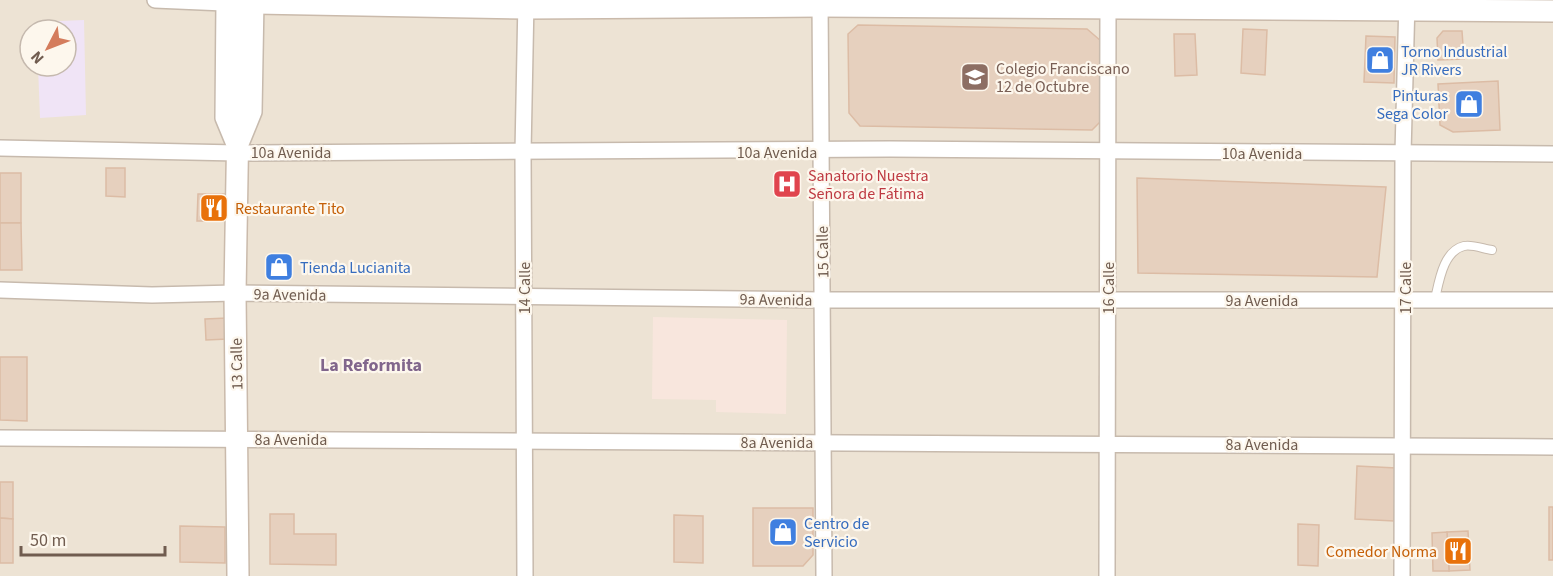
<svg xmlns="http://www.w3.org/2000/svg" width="1553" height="576" viewBox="0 0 1553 576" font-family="'Source Sans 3',sans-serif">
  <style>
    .residential { fill: #ede3d4; fill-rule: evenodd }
    .commercial { fill: #f8e6dd }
    .education { fill: #f0e4f6 }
    .building { fill: #e6d0be; stroke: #dcbca5; stroke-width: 1.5 }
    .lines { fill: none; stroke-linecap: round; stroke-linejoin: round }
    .lane-casing { stroke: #c7baad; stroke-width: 10 }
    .street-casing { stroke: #c7baad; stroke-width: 18 }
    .secondary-casing { stroke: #cabaab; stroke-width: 24 }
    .lane { stroke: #fff; stroke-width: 8 }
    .street { stroke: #fff; stroke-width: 15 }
    .secondary { stroke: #fff; stroke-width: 21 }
    .labels { text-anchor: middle; stroke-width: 4.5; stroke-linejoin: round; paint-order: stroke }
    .shop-label { font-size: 16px; fill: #366cbe; stroke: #fdf7ed; text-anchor: start }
    .education-label { font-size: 16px; fill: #785e54; stroke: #fdf7ed; text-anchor: start }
    .street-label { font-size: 16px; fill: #705c4f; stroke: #fdf7ed }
    .health-label { font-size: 16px; fill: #be3a42; stroke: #fdf7ed; text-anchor: start }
    .food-label { font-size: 16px; fill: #c56008; stroke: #fdf7ed; text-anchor: start }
    .neighbourhood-label { font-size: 18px; font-weight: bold; fill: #81668c; stroke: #fdf7ed }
  </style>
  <rect width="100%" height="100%" fill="#f9f3e7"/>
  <path class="residential" d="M 0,0 L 1553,0 L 1553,576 L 0,576 ZM 30,30 L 66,30 L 66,66 L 30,66 Z"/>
  <path class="commercial" d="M 653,317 L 787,320 L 786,414 L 716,412 L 716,400 L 652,399 Z"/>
  <path class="education" d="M 84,20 L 86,115 L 40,118 L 38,66 L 66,66 L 66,30 L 37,30 L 36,22 Z"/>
  <g class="building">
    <path d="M 858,25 L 1087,29 L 1101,41 L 1102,120 L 1092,130 L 860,126 L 849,113 L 848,34 Z"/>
    <path d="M 1243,29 L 1267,30 L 1265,75 L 1241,73 Z"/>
    <path d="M 1443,31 L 1462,31 L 1464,59 L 1438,60 L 1437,38 Z"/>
    <path d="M 1174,34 L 1195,34 L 1197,75 L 1175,76 Z"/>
    <path d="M 1366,36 L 1395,37 L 1394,83 L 1364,82 Z"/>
    <path d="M 1498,81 L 1500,130 L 1453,132 L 1440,125 L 1438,84 Z"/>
    <path d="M 106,168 L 125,168 L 125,197 L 106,196 Z"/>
    <rect x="0" y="173" width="21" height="50"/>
    <path d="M 1137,178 L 1386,187 L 1377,277 L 1138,273 Z"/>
    <path d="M 198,194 L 230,194 L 230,221 L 197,221 Z"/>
    <path d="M 0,223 L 21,223 L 22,270 L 0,270 Z"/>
    <path d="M 286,258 L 287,274 L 271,275 L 270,259 Z"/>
    <path d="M 227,318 L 228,339 L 206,340 L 205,319 Z"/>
    <path d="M 0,357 L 27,357 L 27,421 L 0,420 Z"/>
    <path d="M 1357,466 L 1396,468 L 1394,521 L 1355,519 Z"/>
    <path d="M 0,482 L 13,482 L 13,519 L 0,518 Z"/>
    <rect x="1549" y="507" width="4" height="53"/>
    <path d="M 753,508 L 813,508 L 813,555 L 803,566 L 753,566 Z"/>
    <path d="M 270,514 L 294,514 L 294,534 L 336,534 L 336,565 L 270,564 Z"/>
    <path d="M 674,515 L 703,516 L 703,563 L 674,562 Z"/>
    <path d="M 0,518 L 13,519 L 13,563 L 0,563 Z"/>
    <path d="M 1298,524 L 1319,525 L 1318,566 L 1298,565 Z"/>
    <path d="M 180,526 L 225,527 L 225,563 L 180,562 Z"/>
    <path d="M 1468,531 L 1470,570 L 1449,571 L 1447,532 Z"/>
    <path d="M 1447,532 L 1449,571 L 1433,571 L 1432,533 Z"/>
  </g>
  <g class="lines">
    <g class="lane-casing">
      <path id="lane" d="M 1435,299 C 1439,282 1443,251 1464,246 C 1472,244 1484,249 1492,250"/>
    </g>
    <g class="street-casing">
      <g id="street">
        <path d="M 155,0 L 224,3"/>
        <path d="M 224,0 L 223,118 L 235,147"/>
        <path d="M 820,0 L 824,576"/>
        <path d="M 241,144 L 254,112 L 256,0"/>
        <path d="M 0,148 L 237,153 L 890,149 L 1553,154"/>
        <path d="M 0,290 L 152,295 L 235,293 L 822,300 L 1553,300"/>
        <path d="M 0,438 L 1553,447"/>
        <path d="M 525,576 L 523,152 L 526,0"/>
        <path d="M 1107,576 L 1108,0"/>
        <path d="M 1402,576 L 1403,153 L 1407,0"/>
      </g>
    </g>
    <g class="secondary-casing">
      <g id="secondary">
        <path d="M 256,3 L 526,8 L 820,6 L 1553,11"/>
        <path d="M 238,576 L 235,293 L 240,0"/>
      </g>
    </g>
    <use href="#lane" class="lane"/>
    <use href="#street" class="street"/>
    <use href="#secondary" class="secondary"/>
  </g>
  <defs>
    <g id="shop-square" transform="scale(1.5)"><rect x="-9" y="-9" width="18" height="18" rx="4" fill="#3f7fe0" stroke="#fdf7ed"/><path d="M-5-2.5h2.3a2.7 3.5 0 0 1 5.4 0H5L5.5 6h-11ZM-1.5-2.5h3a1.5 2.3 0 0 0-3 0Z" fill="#fff"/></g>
    <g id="school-square" transform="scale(1.5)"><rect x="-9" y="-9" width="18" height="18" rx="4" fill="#8d6e63" stroke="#fdf7ed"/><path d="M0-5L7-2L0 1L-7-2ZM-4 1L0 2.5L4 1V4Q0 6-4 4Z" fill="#fff"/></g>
    <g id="hospital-square" transform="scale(1.5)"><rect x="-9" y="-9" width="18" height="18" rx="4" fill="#e0444e" stroke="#fdf7ed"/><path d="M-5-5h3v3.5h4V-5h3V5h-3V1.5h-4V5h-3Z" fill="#fff"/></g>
    <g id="restaurant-square" transform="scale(1.5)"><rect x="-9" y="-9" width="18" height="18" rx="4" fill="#e8710a" stroke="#fdf7ed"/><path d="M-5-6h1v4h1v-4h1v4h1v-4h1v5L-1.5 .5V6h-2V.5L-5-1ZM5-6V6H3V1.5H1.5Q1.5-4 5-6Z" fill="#fff"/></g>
  </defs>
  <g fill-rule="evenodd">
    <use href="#shop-square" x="1380" y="60"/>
    <use href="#school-square" x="975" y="77"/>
    <use href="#shop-square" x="1469" y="104"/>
    <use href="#hospital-square" x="787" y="184"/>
    <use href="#restaurant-square" x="214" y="208"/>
    <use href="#shop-square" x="279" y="267"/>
    <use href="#shop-square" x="783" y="532"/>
    <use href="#restaurant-square" x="1458" y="551"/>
  </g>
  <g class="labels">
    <g class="shop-label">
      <text x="1401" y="57">Torno Industrial<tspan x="1401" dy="18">JR Rivers</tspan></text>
      <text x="1448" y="101" text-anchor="end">Pinturas<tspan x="1448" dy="18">Sega Color</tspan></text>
      <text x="300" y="273">Tienda Lucianita</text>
      <text x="804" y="529">Centro de<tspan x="804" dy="18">Servicio</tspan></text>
    </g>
    <g class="education-label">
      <text x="996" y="74">Colegio Franciscano<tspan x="996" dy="18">12 de Octubre</tspan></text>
    </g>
    <g class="street-label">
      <text x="291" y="158">10a Avenida</text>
      <text x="777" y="158">10a Avenida</text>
      <text x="1262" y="159">10a Avenida</text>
      <text transform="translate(822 252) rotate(-91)" y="6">15 Calle</text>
      <text transform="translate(524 288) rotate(-90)" y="6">14 Calle</text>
      <text transform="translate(1108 288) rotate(-90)" y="6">16 Calle</text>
      <text transform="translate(1405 288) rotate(-90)" y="6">17 Calle</text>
      <text transform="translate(290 294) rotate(1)" y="6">9a Avenida</text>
      <text transform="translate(776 299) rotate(1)" y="6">9a Avenida</text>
      <text x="1262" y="306">9a Avenida</text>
      <text transform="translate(236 364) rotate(-91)" y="6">13 Calle</text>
      <text x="291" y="445">8a Avenida</text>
      <text x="777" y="448">8a Avenida</text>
      <text x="1262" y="450">8a Avenida</text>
    </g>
    <g class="health-label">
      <text x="808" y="181">Sanatorio Nuestra<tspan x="808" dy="18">Señora de Fátima</tspan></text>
    </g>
    <g class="food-label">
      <text x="235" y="214">Restaurante Tito</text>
      <text x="1437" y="557" text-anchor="end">Comedor Norma</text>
    </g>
    <g class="neighbourhood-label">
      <text x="371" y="371">La Reformita</text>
    </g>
  </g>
  <g transform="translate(48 48) rotate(228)"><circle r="28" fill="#fdf7ed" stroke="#c5b9ae" stroke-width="1.5"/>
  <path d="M0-4.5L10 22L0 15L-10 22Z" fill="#d47c5c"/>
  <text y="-9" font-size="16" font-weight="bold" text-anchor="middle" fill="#705c4f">N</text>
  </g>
  <path d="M21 546v9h144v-9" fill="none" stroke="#705c4f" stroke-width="3"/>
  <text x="30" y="546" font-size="18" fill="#705c4f" stroke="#fdf7ed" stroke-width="4.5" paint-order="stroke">50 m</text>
</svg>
